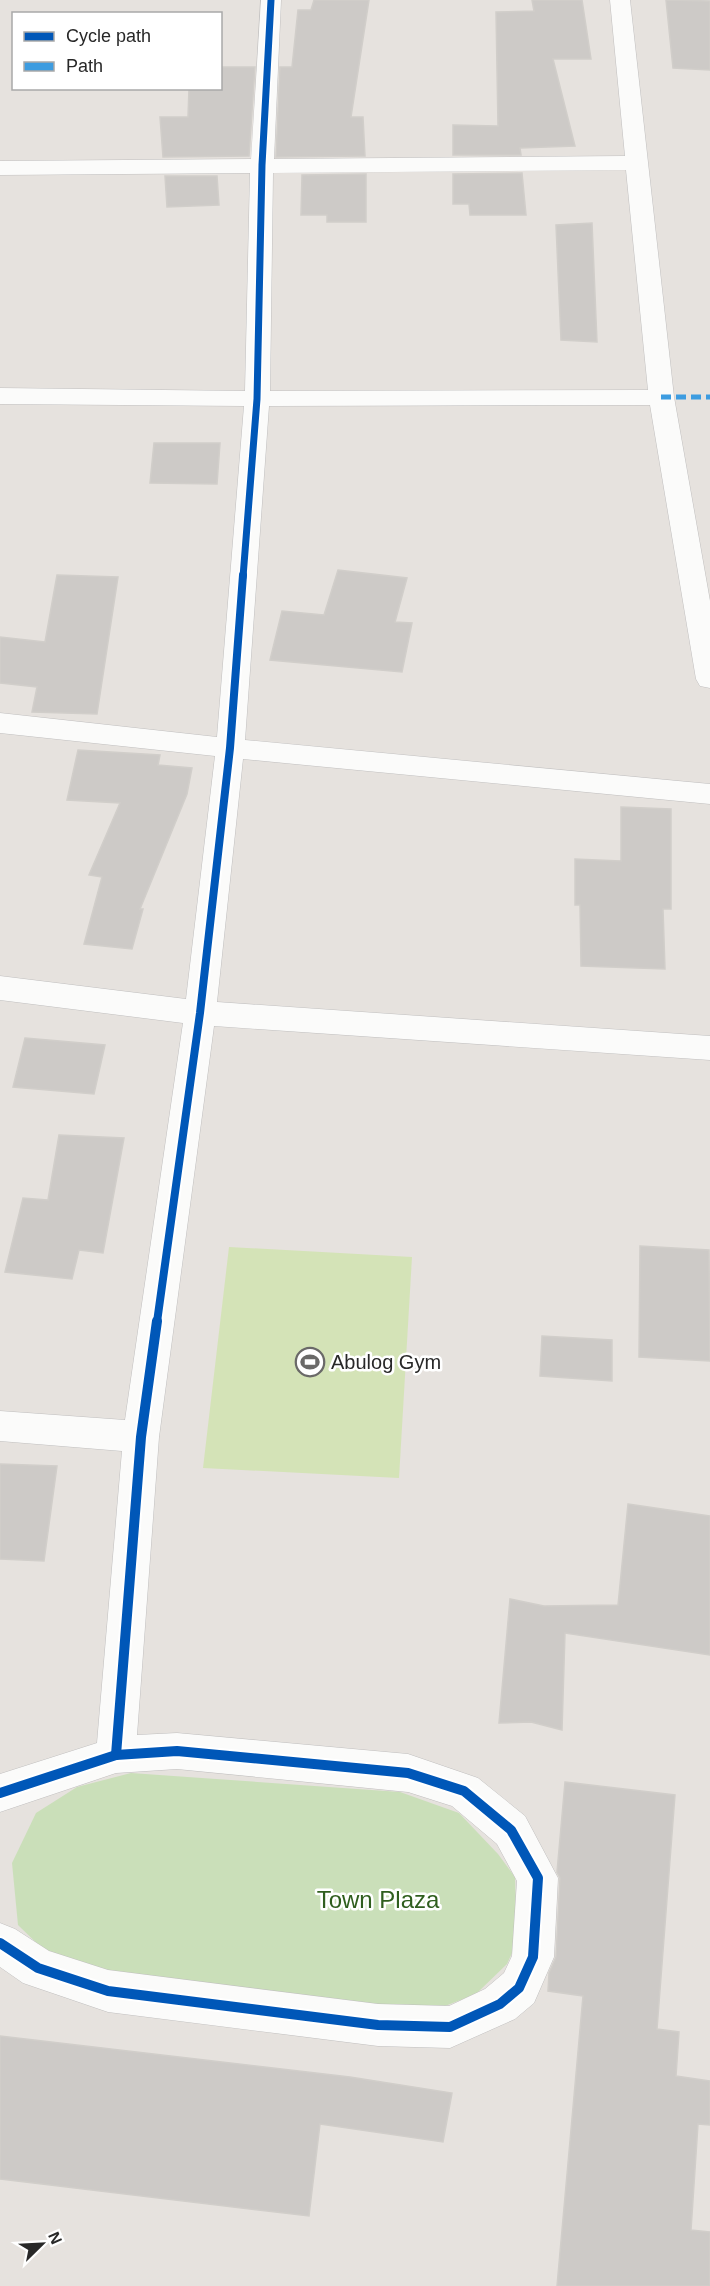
<svg xmlns="http://www.w3.org/2000/svg" width="710" height="2286" viewBox="0 0 710 2286" font-family="Arial,sans-serif">
  <style>
    .green { fill: #cadfb9 }
    .pitch { fill: #d4e3b7 }
    .building { fill: #cdcac7; stroke: #d1ceca; stroke-width: 1.5 }
    .lines { fill: none; stroke-linecap: round; stroke-linejoin: round }
    .street-casing { stroke: #c0bfbf; stroke-width: 1 }
    .street { fill: #fbfbfa; fill-rule: evenodd }
    .quiet { stroke: #3d9ce0; stroke-width: 5; stroke-dasharray: 10 5; stroke-linecap: butt }
    .cycleway-far2-casing { stroke: #fff; stroke-width: 10 }
    .cycleway-far1-casing { stroke: #fff; stroke-width: 12 }
    .cycleway-casing { stroke: #fff; stroke-width: 14 }
    .cycleway-far2 { stroke: #0057b8; stroke-width: 7 }
    .cycleway-far1 { stroke: #0057b8; stroke-width: 8 }
    .cycleway { stroke: #0057b8; stroke-width: 10 }
    .labels { text-anchor: middle; stroke-width: 5; stroke-linejoin: round; paint-order: stroke }
    .poi-label { font-size: 20px; fill: #282828; stroke: #fff; text-anchor: start }
    .near-park-label { font-size: 24px; fill: #2f5e1e; stroke: #fff }
  </style>
  <rect width="100%" height="100%" fill="#e6e2de"/>
  <path class="green" d="M 131,1773 L 400,1792 L 459,1813 L 498,1854 L 515,1877 L 517,1942 L 507,1964 L 476,1994 L 445,2006 L 407,2014 L 168,1984 L 53,1959 L 18,1925 L 12,1863 L 36,1813 L 77,1787 Z"/>
  <path class="pitch" d="M 229,1247 L 412,1257 L 399,1478 L 203,1468 Z"/>
  <g class="building">
    <path d="M 314,0 L 369,0 L 351,117 L 363,117 L 365,156 L 276,157 L 280,67 L 292,67 L 298,10 L 311,10 Z"/>
    <path d="M 532,0 L 582,0 L 591,59 L 553,59 L 575,146 L 520,148 L 521,155 L 453,155 L 453,125 L 498,126 L 496,12 L 534,11 Z"/>
    <path d="M 666,0 L 710,1 L 710,70 L 673,68 Z"/>
    <path d="M 220,67 L 255,67 L 249,156 L 163,157 L 160,117 L 188,117 L 189,88 L 220,88 Z"/>
    <path d="M 522,173 L 526,215 L 470,215 L 469,204 L 453,204 L 453,174 Z"/>
    <path d="M 366,174 L 366,222 L 327,222 L 327,215 L 301,215 L 302,175 Z"/>
    <path d="M 165,176 L 217,176 L 219,205 L 167,207 Z"/>
    <path d="M 592,223 L 597,342 L 561,340 L 556,225 Z"/>
    <path d="M 154,443 L 220,443 L 217,484 L 150,483 Z"/>
    <path d="M 338,570 L 407,578 L 395,622 L 412,623 L 402,672 L 270,660 L 282,611 L 324,615 Z"/>
    <path d="M 57,575 L 118,577 L 97,714 L 32,712 L 37,687 L 0,683 L 0,637 L 45,642 Z"/>
    <path d="M 78,750 L 160,755 L 158,765 L 192,768 L 187,794 L 140,909 L 143,909 L 132,949 L 84,944 L 102,877 L 89,875 L 120,803 L 67,800 Z"/>
    <path d="M 621,807 L 671,809 L 671,909 L 663,909 L 665,969 L 581,966 L 580,905 L 575,905 L 575,859 L 621,861 Z"/>
    <path d="M 25,1038 L 105,1045 L 94,1094 L 13,1087 Z"/>
    <path d="M 59,1135 L 124,1138 L 103,1253 L 79,1250 L 72,1279 L 5,1272 L 23,1198 L 48,1200 Z"/>
    <path d="M 640,1246 L 709,1250 L 710,1361 L 639,1357 Z"/>
    <path d="M 542,1336 L 612,1340 L 612,1381 L 540,1376 Z"/>
    <path d="M 0,1464 L 57,1466 L 44,1561 L 0,1559 Z"/>
    <path d="M 628,1504 L 710,1516 L 710,1655 L 565,1633 L 562,1730 L 531,1722 L 499,1723 L 510,1599 L 544,1606 L 618,1605 Z"/>
    <path d="M 565,1782 L 675,1795 L 657,2029 L 679,2032 L 676,2076 L 710,2081 L 710,2125 L 698,2124 L 691,2230 L 710,2232 L 710,2286 L 557,2286 L 583,1996 L 548,1991 L 549,1973 L 556,1957 L 560,1878 L 557,1872 Z"/>
    <path d="M 0,2036 L 350,2077 L 452,2093 L 443,2142 L 320,2124 L 309,2216 L 0,2179 Z"/>
  </g>
  <g class="lines">
    <g class="street-casing">
      <path id="street" d="M 261,0 L 281,0 L 274,159 L 625,156 L 610,0 L 630,0 L 674,397 L 710,601 L 710,688 L 700,686 L 696,679 L 650,405 L 269,406 L 245,740 L 710,784 L 710,804 L 243,759 L 217,1002 L 710,1036 L 710,1060 L 214,1026 L 159,1437 L 137,1735 L 177,1733 L 408,1754 L 478,1778 L 525,1816 L 558,1878 L 554,1957 L 534,2003 L 515,2019 L 450,2048 L 378,2046 L 108,2012 L 23,1983 L 0,1967 L 0,1923 L 15,1929 L 49,1951 L 108,1970 L 378,2004 L 449,2006 L 485,1989 L 504,1973 L 512,1956 L 517,1881 L 497,1844 L 452,1806 L 408,1792 L 177,1769 L 116,1773 L 0,1812 L 0,1774 L 97,1743 L 122,1451 L 0,1441 L 0,1411 L 125,1420 L 183,1023 L 0,1000 L 0,976 L 186,999 L 215,756 L 0,733 L 0,713 L 217,737 L 244,406 L 0,404 L 0,388 L 245,391 L 250,173 L 0,175 L 0,161 L 251,159 ZM 626,170 L 648,390 L 270,391 L 273,173 Z"/>
    </g>
    <use href="#street" class="street"/>
    <path class="quiet" d="M 661,397 L 710,397"/>
    <g class="cycleway-far2-casing">
      <path id="cycleway-far2" d="M 243,577 L 257,399 L 262,165 L 271,0"/>
    </g>
    <g class="cycleway-far1-casing">
      <path id="cycleway-far1" d="M 157,1322 L 200,1013 L 230,748 L 243,575"/>
    </g>
    <g class="cycleway-casing">
      <g id="cycleway">
        <path d="M 116,1755 L 141,1437 L 157,1321"/>
        <path d="M 0,1793 L 116,1755 L 177,1751 L 408,1773 L 464,1791 L 511,1830 L 538,1878 L 533,1957 L 519,1988 L 500,2004 L 450,2027 L 378,2025 L 108,1991 L 38,1968 L 0,1943"/>
      </g>
    </g>
    <use href="#cycleway-far2" class="cycleway-far2"/>
    <use href="#cycleway-far1" class="cycleway-far1"/>
    <use href="#cycleway" class="cycleway"/>
  </g>
  <defs>
    <g id="stadium-ring" transform="scale(1.5)"><circle r="9.5" fill="#fff" stroke="#6a6968" stroke-width="1.5"/><path d="M0-5a6.5 5 0 1 0 0 10a6.5 5 0 1 0 0-10ZM-3.5-1.8h7v3.6h-7Z" fill="#6a6968"/></g>
  </defs>
  <g fill-rule="evenodd">
    <use href="#stadium-ring" x="310" y="1362"/>
  </g>
  <g class="labels">
    <g class="poi-label">
      <text x="331" y="1369">Abulog Gym</text>
    </g>
    <g class="near-park-label">
      <text x="378" y="1908">Town Plaza</text>
    </g>
  </g>
  <rect x="12" y="12" width="210" height="78" fill="#ffffff" stroke="#a9a9a9" stroke-width="1.5"/>
  <rect x="24" y="32" width="30" height="9" fill="#0057b8" stroke="#a9a9a9" stroke-width="1.5"/>
  <text x="66" y="42" font-size="18" fill="#282828">Cycle path</text>
  <rect x="24" y="62" width="30" height="9" fill="#3d9ce0" stroke="#a9a9a9" stroke-width="1.5"/>
  <text x="66" y="72" font-size="18" fill="#282828">Path</text>
  <g transform="translate(42 2244) rotate(66)" stroke="#ffffff" stroke-width="4.5" paint-order="stroke">
  <path d="M0-4.5L10 22L0 15L-10 22Z" fill="#282828"/>
  <text y="-9" font-size="16" font-weight="bold" text-anchor="middle" fill="#282828">N</text>
  </g>
</svg>
